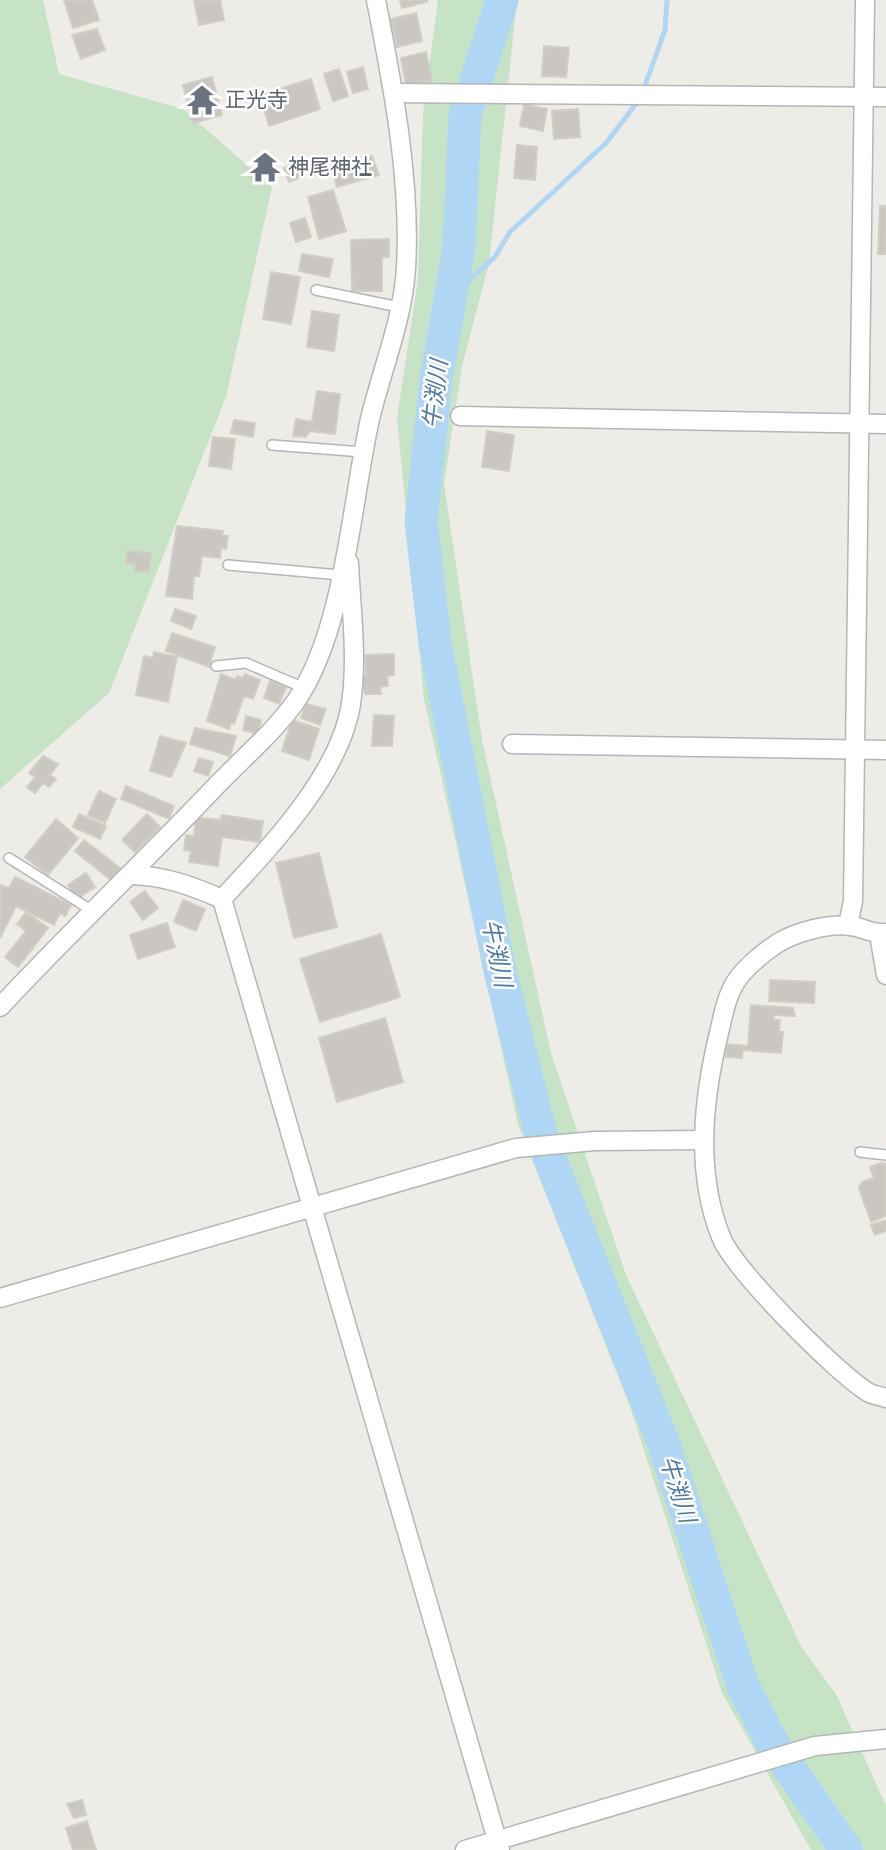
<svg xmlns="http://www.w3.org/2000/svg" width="886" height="1850" viewBox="0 0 886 1850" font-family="Mulish,'Noto Sans JP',sans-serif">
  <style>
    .green { fill: #c6e3c6 }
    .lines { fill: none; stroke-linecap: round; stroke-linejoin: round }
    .stream { stroke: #afd6f5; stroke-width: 5 }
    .river { stroke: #afd6f5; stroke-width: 33 }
    .building { fill: #cac7c3; stroke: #d2cec5; stroke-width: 2 }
    .service-casing { stroke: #b3b6b9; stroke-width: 12 }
    .minor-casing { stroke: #b3b6b9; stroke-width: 21 }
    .service { stroke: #fff; stroke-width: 9 }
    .minor { stroke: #fff; stroke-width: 18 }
    .labels { text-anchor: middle; stroke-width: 5; stroke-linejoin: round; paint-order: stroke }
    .worship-label { font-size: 21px; fill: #5b616d; stroke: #fff; text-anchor: start }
    .water-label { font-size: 23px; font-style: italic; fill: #4d78a6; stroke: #fff }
  </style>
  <rect width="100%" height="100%" fill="#eeece6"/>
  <g class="green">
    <path d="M 0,0 L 43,0 L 59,74 L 183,109 L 272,187 L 226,397 L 109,693 L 0,789 Z"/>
    <path d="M 438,0 L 517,0 L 489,264 L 462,366 L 444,484 L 482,740 L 551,1053 L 626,1275 L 802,1648 L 836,1694 L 886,1806 L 886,1850 L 811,1850 L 722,1693 L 630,1407 L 518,1124 L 424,699 L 397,418 L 418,279 L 423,113 Z"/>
  </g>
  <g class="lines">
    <g class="stream">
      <path d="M 643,91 L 665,30 L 667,0"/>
      <path d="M 451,284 L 466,283 L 494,258 L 510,232 L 606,143 L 639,100"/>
    </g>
    <path class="river" d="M 502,0 L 465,115 L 459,247 L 436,380 L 421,521 L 435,643 L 500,971 L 542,1139 L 663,1442 L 743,1686 L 772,1743 L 846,1850"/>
  </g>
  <g class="building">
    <path d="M 64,0 L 92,0 L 99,20 L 73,28 Z"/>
    <path d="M 194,0 L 220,0 L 224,20 L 199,25 Z"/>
    <path d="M 400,0 L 427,0 L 427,2 L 402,8 Z"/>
    <path d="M 416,13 L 422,41 L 397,47 L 391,19 Z"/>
    <path d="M 97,29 L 105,50 L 81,59 L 72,35 Z"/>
    <path d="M 544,46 L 569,48 L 566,77 L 542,76 Z"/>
    <path d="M 426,52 L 432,81 L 406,86 L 401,58 Z"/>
    <path d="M 363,67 L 368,89 L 353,93 L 347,72 Z"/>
    <path d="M 339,69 L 348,96 L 333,101 L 324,74 Z"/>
    <path d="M 212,77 L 222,115 L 193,123 L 183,85 Z"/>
    <path d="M 311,79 L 320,109 L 269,126 L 260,95 Z"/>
    <path d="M 524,104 L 547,109 L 543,131 L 520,126 Z"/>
    <path d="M 578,109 L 580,137 L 554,139 L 552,111 Z"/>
    <path d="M 517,145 L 537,147 L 535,180 L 514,178 Z"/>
    <path d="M 271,156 L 277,174 L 268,177 L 267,174 L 251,180 L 246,170 L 264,164 L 262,159 Z"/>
    <path d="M 372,156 L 379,175 L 337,187 L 332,170 Z"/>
    <path d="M 299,162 L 304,176 L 289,182 L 284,168 Z"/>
    <path d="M 333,190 L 346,231 L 319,239 L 308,197 Z"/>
    <path d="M 880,206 L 886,206 L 886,254 L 878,254 Z"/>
    <path d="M 305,218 L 311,237 L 296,242 L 290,223 Z"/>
    <path d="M 389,239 L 389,257 L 382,257 L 382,291 L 352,291 L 351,240 Z"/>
    <path d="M 302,254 L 333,259 L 329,277 L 299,271 Z"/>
    <path d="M 271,272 L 300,277 L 291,324 L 263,319 Z"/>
    <path d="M 312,311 L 339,315 L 334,351 L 307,347 Z"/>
    <path d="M 317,391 L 340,394 L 335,434 L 310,431 L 306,437 L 293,436 L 296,419 L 312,422 Z"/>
    <path d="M 234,420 L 255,423 L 253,437 L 231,433 Z"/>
    <path d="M 487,431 L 514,435 L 509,471 L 482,467 Z"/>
    <path d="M 213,437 L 235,439 L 231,469 L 209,466 Z"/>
    <path d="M 177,526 L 223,531 L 222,536 L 228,536 L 226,549 L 221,548 L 220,558 L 202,556 L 199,576 L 194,576 L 192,599 L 166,596 Z"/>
    <path d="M 127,551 L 151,553 L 149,572 L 135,571 L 135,564 L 126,563 Z"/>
    <path d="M 175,609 L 196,616 L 191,629 L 171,621 Z"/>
    <path d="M 172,633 L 215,647 L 209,667 L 166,651 Z"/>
    <path d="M 154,652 L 177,657 L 168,702 L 136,695 L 144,656 L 153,658 Z"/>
    <path d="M 394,654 L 394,675 L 387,676 L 388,686 L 380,687 L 381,694 L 365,694 L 362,676 L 366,676 L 365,655 Z"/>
    <path d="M 221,674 L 236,680 L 237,676 L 243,678 L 245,674 L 260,680 L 253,699 L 244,696 L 234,724 L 231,723 L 229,729 L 207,721 Z"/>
    <path d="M 270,681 L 286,687 L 279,704 L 264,698 Z"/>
    <path d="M 306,704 L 326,709 L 320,725 L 301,718 Z"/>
    <path d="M 374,715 L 394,716 L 392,746 L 372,746 Z"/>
    <path d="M 246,716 L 261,720 L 258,734 L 243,730 Z"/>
    <path d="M 292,720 L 319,729 L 309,760 L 282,751 Z"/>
    <path d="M 195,728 L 236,736 L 230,756 L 190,744 Z"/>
    <path d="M 160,736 L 186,743 L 171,777 L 150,771 Z"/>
    <path d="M 43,756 L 58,764 L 50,775 L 56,779 L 49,787 L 43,783 L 35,793 L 27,787 L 35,777 L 29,773 Z"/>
    <path d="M 199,758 L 213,762 L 208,776 L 194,771 Z"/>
    <path d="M 126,786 L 174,806 L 169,819 L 121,799 Z"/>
    <path d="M 99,791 L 116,799 L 105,823 L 88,815 Z"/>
    <path d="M 79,814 L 106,826 L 100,839 L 73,827 Z"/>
    <path d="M 147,814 L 160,827 L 135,852 L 122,840 Z"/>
    <path d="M 222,815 L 263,821 L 260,842 L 222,837 L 218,866 L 189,862 L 191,851 L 184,850 L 186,835 L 194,836 L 196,817 L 220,820 Z"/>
    <path d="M 56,819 L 78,838 L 48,875 L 25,857 Z"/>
    <path d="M 84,840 L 120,868 L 111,880 L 75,851 Z"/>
    <path d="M 319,853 L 337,927 L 294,938 L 276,863 Z"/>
    <path d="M 86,873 L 95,887 L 77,899 L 68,885 Z"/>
    <path d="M 15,877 L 71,905 L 65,916 L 60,913 L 54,925 L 16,906 L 0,938 L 0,887 L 1,885 L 9,888 Z"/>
    <path d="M 145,891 L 158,908 L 143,920 L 130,902 Z"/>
    <path d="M 183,900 L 205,909 L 196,931 L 174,922 Z"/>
    <path d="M 26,912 L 48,928 L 18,967 L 5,957 L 26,931 L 17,924 Z"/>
    <path d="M 167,923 L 175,947 L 138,959 L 130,935 Z"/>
    <path d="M 381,934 L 400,997 L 320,1022 L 300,959 Z"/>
    <path d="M 770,980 L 815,982 L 814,1003 L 769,1001 Z"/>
    <path d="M 751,1005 L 793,1008 L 795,1016 L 774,1015 L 773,1020 L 780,1020 L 779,1032 L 783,1032 L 781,1053 L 743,1050 L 742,1058 L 726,1057 L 727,1044 L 748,1046 Z"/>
    <path d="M 385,1018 L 403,1082 L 337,1102 L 319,1038 Z"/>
    <path d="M 881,1163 L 886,1164 L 886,1216 L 871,1222 L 859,1188 L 862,1182 L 874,1178 L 870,1167 Z"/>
    <path d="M 886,1220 L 886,1231 L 875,1235 L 871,1225 Z"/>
    <path d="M 82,1800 L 86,1815 L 74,1818 L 67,1804 Z"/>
    <path d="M 87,1821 L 96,1850 L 73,1850 L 66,1828 Z"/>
  </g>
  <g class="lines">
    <g class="service-casing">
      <g id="service">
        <path d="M 316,290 L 399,307"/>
        <path d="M 272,445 L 363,452"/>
        <path d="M 228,565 L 340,575"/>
        <path d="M 216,666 L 246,663 L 304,688"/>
        <path d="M 9,858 L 91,910"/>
        <path d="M 860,1152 L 886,1155"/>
      </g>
    </g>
    <g class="minor-casing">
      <g id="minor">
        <path d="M 394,93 L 886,97"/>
        <path d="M 460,416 L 886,424"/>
        <path d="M 512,744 L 886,750"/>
        <path d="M 132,875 C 165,876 192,886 222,899"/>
        <path d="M 222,899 L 500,1850"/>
        <path d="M 222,899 C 271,846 345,770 352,696 C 357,652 351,607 349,563"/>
        <path d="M 848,925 L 853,901 L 865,0"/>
        <path d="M 886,933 C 873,935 863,927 850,926 C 829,923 796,932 778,943 C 764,952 744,968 735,983 C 726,998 723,1016 719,1033 C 703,1099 695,1172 721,1237 C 735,1271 834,1370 866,1391 C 871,1395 880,1396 886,1398"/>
        <path d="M 879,934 L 886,975"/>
        <path d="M 0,1007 C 71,931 146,860 217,785 C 243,758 275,731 296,701 C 345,629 351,504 370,419 C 382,369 403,319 406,268 C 411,179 393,87 376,0"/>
        <path d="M 0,1298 L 516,1148 L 595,1141 L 703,1140"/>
        <path d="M 465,1850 L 815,1746 L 886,1739"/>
      </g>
    </g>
    <use href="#service" class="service"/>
    <use href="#minor" class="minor"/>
  </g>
  <defs>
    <g id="temple-bare" transform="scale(2.415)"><path d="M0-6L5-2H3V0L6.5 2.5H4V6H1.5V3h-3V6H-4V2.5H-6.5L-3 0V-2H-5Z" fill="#6b7280" stroke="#fff" stroke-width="2.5" paint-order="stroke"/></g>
  </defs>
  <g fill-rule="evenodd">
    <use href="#temple-bare" x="202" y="100"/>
    <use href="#temple-bare" x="265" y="167"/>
  </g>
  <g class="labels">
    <g class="worship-label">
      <text x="225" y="107">正光寺</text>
      <text x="288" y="174">神尾神社</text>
    </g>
    <g class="water-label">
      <text transform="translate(435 394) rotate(-83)" y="8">牛渕川</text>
      <text transform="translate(497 953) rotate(78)" y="8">牛渕川</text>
      <text transform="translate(678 1489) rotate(72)" y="8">牛渕川</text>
    </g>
  </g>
</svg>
